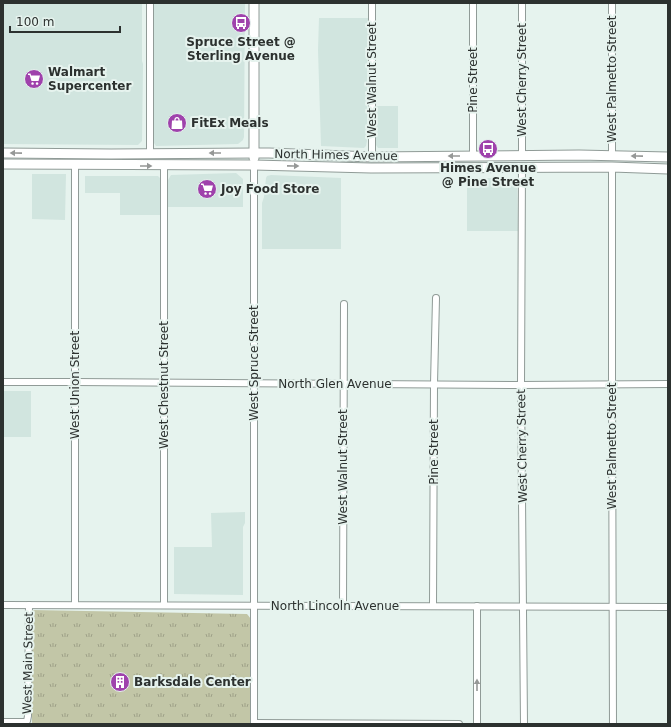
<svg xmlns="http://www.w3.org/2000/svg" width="671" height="727" viewBox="0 0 671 727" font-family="'DejaVu Sans',sans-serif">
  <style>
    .built { fill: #d1e5df }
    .grass { fill: url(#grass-tufts) }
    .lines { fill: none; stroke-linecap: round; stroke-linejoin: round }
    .street-casing { stroke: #909b97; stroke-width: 8 }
    .secondary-casing { stroke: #909b97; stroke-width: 11 }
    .street { stroke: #fff; stroke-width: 6 }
    .secondary { stroke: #fff; stroke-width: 9 }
    .oneway { fill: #969897 }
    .labels { text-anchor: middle; stroke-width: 4; stroke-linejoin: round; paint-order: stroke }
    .poi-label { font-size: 12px; font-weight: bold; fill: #2c312f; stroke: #e6f3ee; text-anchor: start }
    .street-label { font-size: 12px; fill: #2c312f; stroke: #e6f3ee }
  </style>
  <defs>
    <pattern id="grass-tufts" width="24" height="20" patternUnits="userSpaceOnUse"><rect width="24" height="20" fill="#c2c6a7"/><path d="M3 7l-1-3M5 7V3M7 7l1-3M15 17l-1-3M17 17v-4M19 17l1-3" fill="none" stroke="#9ea188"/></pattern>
  </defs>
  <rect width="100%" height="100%" fill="#e6f3ee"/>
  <g class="built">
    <path d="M 3,3 L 142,3 L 142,61 L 143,64 L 142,141 L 138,145 L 3,144 Z"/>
    <path d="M 154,3 L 245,3 L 244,137 L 243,140 L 238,144 L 156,146 L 154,143 Z"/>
    <path d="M 319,18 L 368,18 L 367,127 L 367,141 L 366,146 L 364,148 L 321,146 L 318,50 Z"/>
    <path d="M 375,106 L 398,106 L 398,148 L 378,148 L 376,145 L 375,139 Z"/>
    <path d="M 236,173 L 243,179 L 243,207 L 167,207 L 167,189 L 168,180 L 171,175 Z"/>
    <path d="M 32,174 L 66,174 L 65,220 L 32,219 Z"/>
    <path d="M 271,175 L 341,178 L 341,249 L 262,249 L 262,203 L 264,197 L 266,178 L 267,176 Z"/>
    <path d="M 85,176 L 158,176 L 160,178 L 160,215 L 120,215 L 120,193 L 85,193 Z"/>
    <path d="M 467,178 L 510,178 L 517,180 L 518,231 L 467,231 Z"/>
    <rect x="3" y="391" width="28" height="46"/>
    <path d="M 245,512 L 245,523 L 243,527 L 243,595 L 174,594 L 174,547 L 212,547 L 211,513 Z"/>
  </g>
  <path class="grass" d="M 32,610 L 247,614 L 251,619 L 251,724 L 32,724 Z"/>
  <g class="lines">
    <g class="street-casing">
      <g id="street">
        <path d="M 150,3 L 150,154"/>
        <path d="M 473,156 L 473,3"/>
        <path d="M 522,156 L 522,3"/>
        <path d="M 612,156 L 612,3"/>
        <path d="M 372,157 L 372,3"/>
        <path d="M 164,166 L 164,605"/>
        <path d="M 522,167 L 521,385 L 524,724"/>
        <path d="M 612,167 L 612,384 L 613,724"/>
        <path d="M 3,382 L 75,382 L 521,385 L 668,384"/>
        <path d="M 3,605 L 668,607"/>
        <path d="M 75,605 L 75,165"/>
        <path d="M 343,606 L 344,304"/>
        <path d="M 433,606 L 434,384 L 436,298"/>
        <path d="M 477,606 L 477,724"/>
        <path d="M 3,722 L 24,722 L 27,721 L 28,716 L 29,605"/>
        <path d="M 254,723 L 459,724"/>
        <path d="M 254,724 L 254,165"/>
      </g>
    </g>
    <g class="secondary-casing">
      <g id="secondary">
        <path d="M 254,3 L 254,158"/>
        <path d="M 3,153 L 111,154 L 269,153 L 372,157 L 579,155 L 668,157"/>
        <path d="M 3,164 L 254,165 L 371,168 L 612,167 L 668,169"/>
      </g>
    </g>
    <use href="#street" class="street"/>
    <use href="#secondary" class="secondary"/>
  </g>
  <defs><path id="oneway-solid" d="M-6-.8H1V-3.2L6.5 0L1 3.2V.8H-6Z"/></defs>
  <g class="oneway">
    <use href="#oneway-solid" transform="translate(16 153) rotate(-179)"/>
    <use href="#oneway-solid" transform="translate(215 153) rotate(180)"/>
    <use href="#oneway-solid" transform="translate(454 156) rotate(180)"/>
    <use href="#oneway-solid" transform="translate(637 156) rotate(-179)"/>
    <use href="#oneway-solid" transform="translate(146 166)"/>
    <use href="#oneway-solid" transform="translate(293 166) rotate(1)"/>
    <use href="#oneway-solid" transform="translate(477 685) rotate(-90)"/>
  </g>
  <defs>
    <g id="bus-disc" transform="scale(1)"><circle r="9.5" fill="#9f42ac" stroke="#e6f3ee"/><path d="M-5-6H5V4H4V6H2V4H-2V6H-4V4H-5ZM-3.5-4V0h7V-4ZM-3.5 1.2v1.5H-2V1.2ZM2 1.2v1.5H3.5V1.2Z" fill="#fff"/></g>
    <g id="supermarket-disc" transform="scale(1)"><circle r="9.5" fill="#9f42ac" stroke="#e6f3ee"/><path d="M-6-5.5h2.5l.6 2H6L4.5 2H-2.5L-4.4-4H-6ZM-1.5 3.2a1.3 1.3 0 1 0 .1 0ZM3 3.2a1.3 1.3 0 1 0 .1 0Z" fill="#fff"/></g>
    <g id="shop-disc" transform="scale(1)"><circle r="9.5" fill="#9f42ac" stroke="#e6f3ee"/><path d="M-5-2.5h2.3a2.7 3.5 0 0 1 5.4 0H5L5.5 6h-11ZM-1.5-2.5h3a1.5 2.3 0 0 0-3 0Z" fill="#fff"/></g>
    <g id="building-disc" transform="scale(1)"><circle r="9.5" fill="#9f42ac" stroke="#e6f3ee"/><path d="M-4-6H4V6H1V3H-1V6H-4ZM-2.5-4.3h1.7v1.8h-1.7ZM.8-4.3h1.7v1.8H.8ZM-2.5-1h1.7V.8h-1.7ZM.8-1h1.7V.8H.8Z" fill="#fff"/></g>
  </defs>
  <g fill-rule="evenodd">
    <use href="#bus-disc" x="241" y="23"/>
    <use href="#supermarket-disc" x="34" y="79"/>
    <use href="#shop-disc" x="177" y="123"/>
    <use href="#bus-disc" x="488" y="149"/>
    <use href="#supermarket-disc" x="207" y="189"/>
    <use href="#building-disc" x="120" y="682"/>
  </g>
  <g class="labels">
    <g class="poi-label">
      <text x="241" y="46" text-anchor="middle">Spruce Street @<tspan x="241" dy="14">Sterling Avenue</tspan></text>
      <text x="48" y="76">Walmart<tspan x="48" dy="14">Supercenter</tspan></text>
      <text x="191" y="127">FitEx Meals</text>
      <text x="488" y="172" text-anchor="middle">Himes Avenue<tspan x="488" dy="14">@ Pine Street</tspan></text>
      <text x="221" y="193">Joy Food Store</text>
      <text x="134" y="686">Barksdale Center</text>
    </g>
    <g class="street-label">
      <text transform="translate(612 79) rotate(-90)" y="4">West Palmetto Street</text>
      <text transform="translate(372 80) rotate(-90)" y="4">West Walnut Street</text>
      <text transform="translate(473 80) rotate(-90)" y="4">Pine Street</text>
      <text transform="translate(522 80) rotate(-90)" y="4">West Cherry Street</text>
      <text transform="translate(336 155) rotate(1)" y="4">North Himes Avenue</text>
      <text transform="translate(254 363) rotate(-90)" y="4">West Spruce Street</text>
      <text x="335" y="388">North Glen Avenue</text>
      <text transform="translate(75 385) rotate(-90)" y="4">West Union Street</text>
      <text transform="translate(164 385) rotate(-90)" y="4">West Chestnut Street</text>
      <text transform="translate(522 446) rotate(-91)" y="4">West Cherry Street</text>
      <text transform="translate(612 446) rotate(-90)" y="4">West Palmetto Street</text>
      <text transform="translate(434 452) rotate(-90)" y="4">Pine Street</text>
      <text transform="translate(343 467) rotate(-90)" y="4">West Walnut Street</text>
      <text x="335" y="610">North Lincoln Avenue</text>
      <text transform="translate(28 663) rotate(-89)" y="4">West Main Street</text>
    </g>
  </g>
  <rect width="671" height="727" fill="none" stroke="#2c312f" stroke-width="8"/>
  <path d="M10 26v6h110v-6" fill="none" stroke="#2c312f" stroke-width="2"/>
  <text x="16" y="26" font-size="12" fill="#2c312f" stroke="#e6f3ee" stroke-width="3" paint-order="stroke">100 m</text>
</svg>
